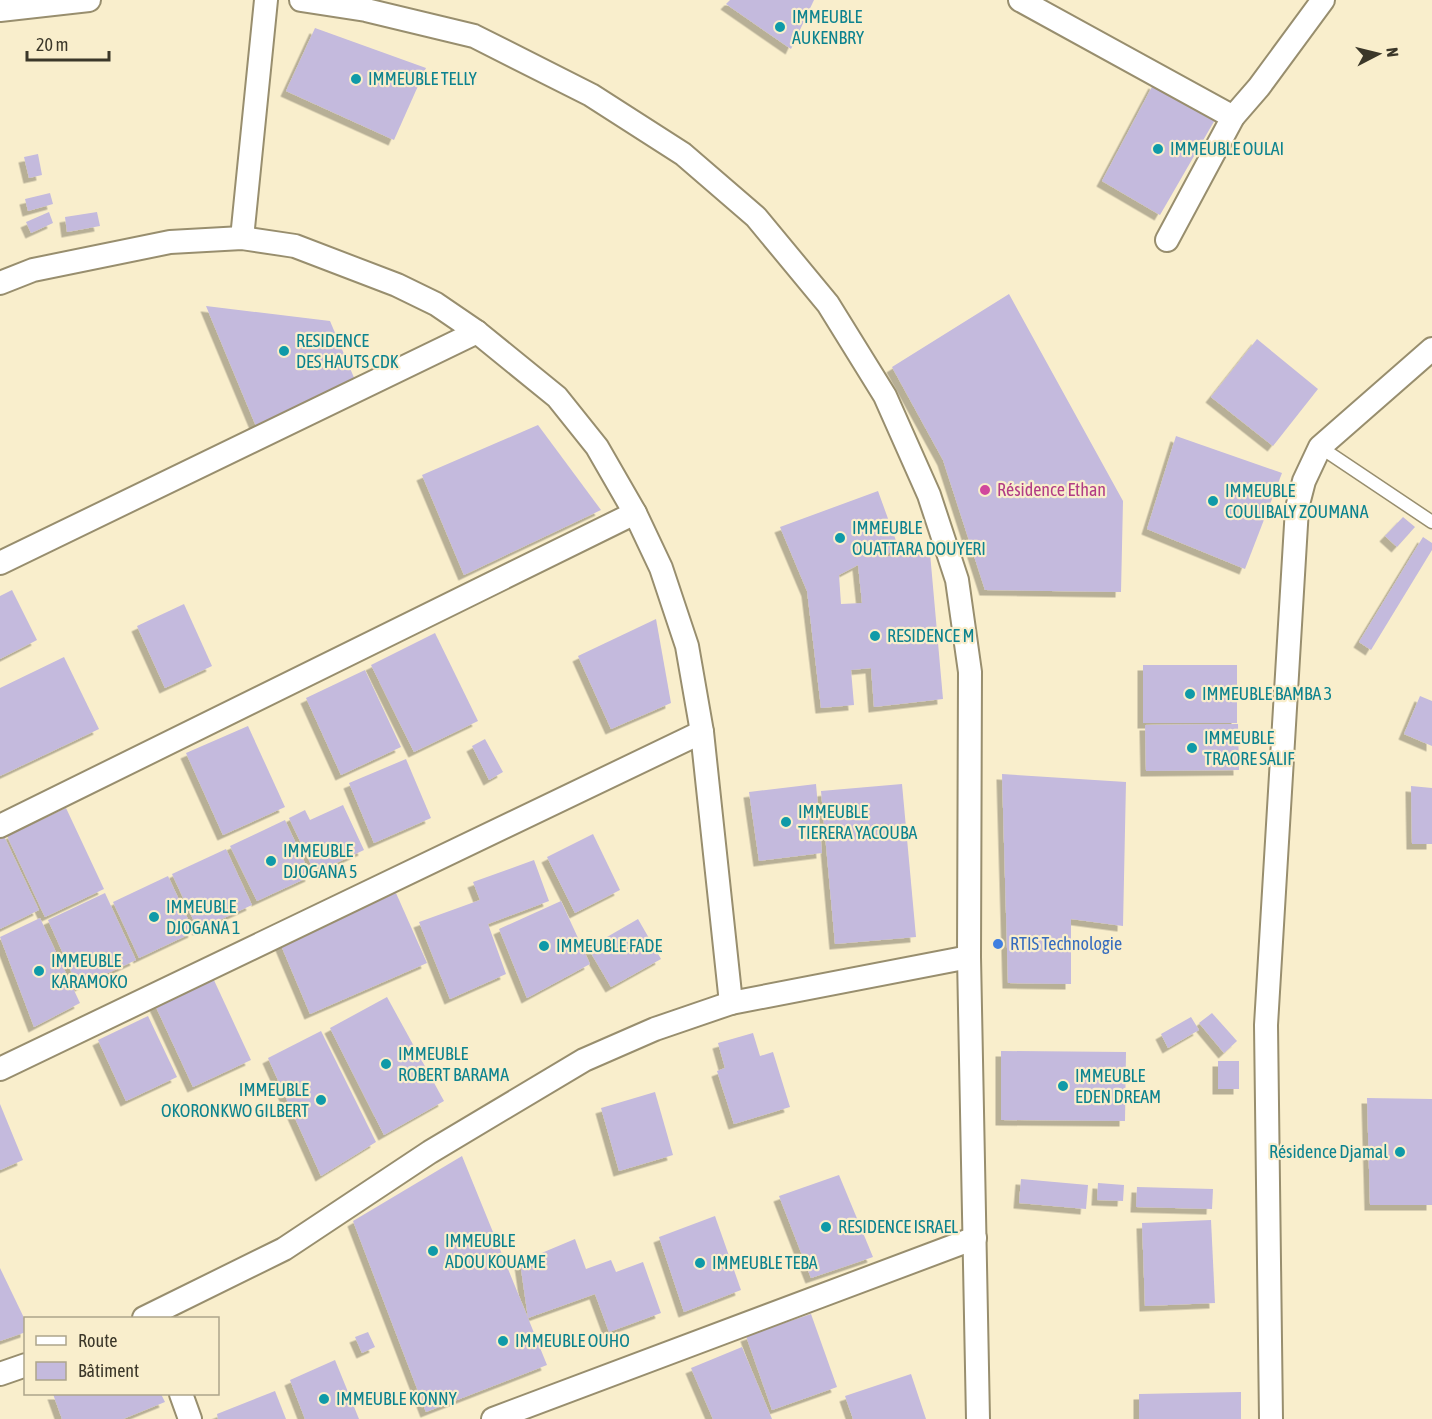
<svg xmlns="http://www.w3.org/2000/svg" width="1432" height="1419" viewBox="0 0 1432 1419" font-family="'Asap Condensed',sans-serif">
  <style>
    .building { fill: #c4badd; fill-rule: evenodd; filter: url(#shadow) }
    .lines { fill: none; stroke-linecap: round; stroke-linejoin: round }
    .lane-casing { stroke: #988e6e; stroke-width: 15 }
    .street-casing { stroke: #988e6e; stroke-width: 26 }
    .lane { stroke: #fff; stroke-width: 12 }
    .street { stroke: #fff; stroke-width: 22 }
    .culture-dot { fill: #0f9aa8; stroke: #f9eecc; stroke-width: 2 }
    .hotel-dot { fill: #d1479c; stroke: #f9eecc; stroke-width: 2 }
    .shop-dot { fill: #3f7fe0; stroke: #f9eecc; stroke-width: 2 }
    .labels { text-anchor: middle; stroke-width: 4.5; stroke-linejoin: round; paint-order: stroke }
    .culture-label { font-size: 18px; fill: #0d838f; stroke: #f9eecc; text-anchor: start }
    .hotel-label { font-size: 18px; fill: #b23c85; stroke: #f9eecc; text-anchor: start }
    .shop-label { font-size: 18px; fill: #366cbe; stroke: #f9eecc; text-anchor: start }
  </style>
  <defs>
    <filter id="shadow"><feDropShadow dx="-5.5" dy="5.5" stdDeviation="0" flood-color="#0004"/></filter>
  </defs>
  <rect width="100%" height="100%" fill="#f9eecc"/>
  <g class="building">
    <path d="M 730,0 L 814,0 L 791,49 L 726,4 Z"/>
    <path d="M 315,28 L 426,68 L 394,140 L 286,91 Z"/>
    <path d="M 1154,83 L 1216,118 L 1160,215 L 1102,181 Z"/>
    <path d="M 38,154 L 42,175 L 29,178 L 24,157 Z"/>
    <path d="M 50,193 L 53,204 L 28,211 L 25,199 Z"/>
    <path d="M 49,212 L 53,223 L 31,233 L 26,222 Z"/>
    <path d="M 97,212 L 100,226 L 67,232 L 65,217 Z"/>
    <path d="M 1009,294 L 1123,501 L 1121,592 L 985,590 L 943,460 L 892,367 Z"/>
    <path d="M 206,306 L 330,321 L 355,380 L 258,431 Z"/>
    <path d="M 1257,339 L 1318,389 L 1273,446 L 1211,397 Z"/>
    <path d="M 538,425 L 601,510 L 464,575 L 422,475 Z"/>
    <path d="M 1176,436 L 1282,473 L 1245,569 L 1147,529 Z"/>
    <path d="M 878,491 L 899,549 L 879,557 L 930,553 L 943,699 L 874,707 L 871,668 L 851,670 L 854,705 L 821,708 L 807,591 L 780,527 ZM 858,565 L 862,603 L 841,604 L 839,575 Z"/>
    <path d="M 1403,517 L 1415,527 L 1397,547 L 1385,536 Z"/>
    <path d="M 1423,537 L 1432,543 L 1432,550 L 1371,650 L 1359,642 Z"/>
    <path d="M 12,590 L 37,640 L 0,659 L 0,596 Z"/>
    <path d="M 184,604 L 212,666 L 165,688 L 137,626 Z"/>
    <path d="M 656,619 L 671,703 L 611,729 L 578,656 Z"/>
    <path d="M 435,633 L 478,721 L 414,752 L 371,665 Z"/>
    <path d="M 64,657 L 99,729 L 0,776 L 0,688 Z"/>
    <rect x="1143" y="665" width="94" height="58"/>
    <path d="M 365,670 L 401,747 L 341,775 L 306,698 Z"/>
    <path d="M 1420,696 L 1432,701 L 1432,746 L 1404,734 Z"/>
    <path d="M 1238,724 L 1239,770 L 1146,771 L 1145,725 Z"/>
    <path d="M 248,726 L 285,807 L 223,835 L 186,753 Z"/>
    <path d="M 485,739 L 503,772 L 489,780 L 472,746 Z"/>
    <path d="M 406,759 L 431,818 L 374,843 L 349,783 Z"/>
    <path d="M 1002,774 L 1126,782 L 1123,926 L 1071,919 L 1071,984 L 1008,983 Z"/>
    <path d="M 816,784 L 822,853 L 759,861 L 749,792 Z"/>
    <path d="M 902,784 L 916,937 L 835,944 L 821,791 Z"/>
    <path d="M 1411,786 L 1432,788 L 1432,844 L 1412,844 Z"/>
    <path d="M 343,805 L 364,850 L 315,873 L 289,818 L 305,810 L 310,820 Z"/>
    <path d="M 66,808 L 104,889 L 45,917 L 7,836 Z"/>
    <path d="M 285,820 L 311,876 L 257,901 L 230,846 Z"/>
    <path d="M 593,834 L 620,890 L 575,913 L 547,857 Z"/>
    <path d="M 4,836 L 39,910 L 0,929 L 0,838 Z"/>
    <path d="M 226,849 L 252,905 L 198,930 L 172,874 Z"/>
    <path d="M 534,860 L 549,901 L 488,924 L 506,974 L 450,999 L 419,922 L 480,900 L 473,882 Z"/>
    <path d="M 168,876 L 194,932 L 139,958 L 113,902 Z"/>
    <path d="M 105,893 L 136,960 L 78,987 L 48,920 Z"/>
    <path d="M 396,893 L 427,963 L 310,1014 L 280,943 Z"/>
    <path d="M 561,901 L 590,964 L 527,998 L 499,929 Z"/>
    <path d="M 40,918 L 80,1003 L 34,1027 L 0,937 Z"/>
    <path d="M 638,919 L 661,959 L 611,987 L 588,948 Z"/>
    <path d="M 213,978 L 251,1060 L 193,1087 L 155,1005 Z"/>
    <path d="M 387,997 L 444,1101 L 384,1135 L 330,1028 Z"/>
    <path d="M 1212,1013 L 1237,1041 L 1224,1053 L 1199,1023 Z"/>
    <path d="M 148,1016 L 177,1077 L 126,1101 L 98,1040 Z"/>
    <path d="M 1191,1017 L 1199,1030 L 1168,1048 L 1161,1034 Z"/>
    <path d="M 321,1031 L 376,1142 L 321,1176 L 268,1058 Z"/>
    <path d="M 753,1033 L 760,1056 L 773,1052 L 790,1107 L 734,1124 L 717,1071 L 725,1068 L 718,1043 Z"/>
    <path d="M 1001,1051 L 1126,1052 L 1125,1121 L 1001,1120 Z"/>
    <rect x="1218" y="1061" width="21" height="28"/>
    <path d="M 655,1092 L 673,1155 L 619,1171 L 601,1108 Z"/>
    <path d="M 1367,1098 L 1432,1099 L 1432,1205 L 1370,1205 Z"/>
    <path d="M 0,1104 L 23,1160 L 0,1170 Z"/>
    <path d="M 462,1156 L 528,1318 L 520,1262 L 575,1239 L 586,1269 L 611,1260 L 616,1272 L 643,1262 L 661,1313 L 609,1332 L 595,1294 L 528,1318 L 547,1365 L 426,1412 L 353,1221 Z"/>
    <path d="M 839,1175 L 873,1257 L 811,1278 L 779,1196 Z"/>
    <path d="M 1021,1179 L 1088,1185 L 1086,1209 L 1019,1203 Z"/>
    <path d="M 1098,1183 L 1124,1185 L 1123,1201 L 1097,1200 Z"/>
    <path d="M 1137,1187 L 1213,1189 L 1212,1209 L 1136,1207 Z"/>
    <path d="M 715,1216 L 741,1290 L 684,1312 L 659,1237 Z"/>
    <path d="M 1211,1220 L 1215,1303 L 1145,1306 L 1142,1223 Z"/>
    <path d="M 0,1268 L 26,1322 L 26,1332 L 0,1341 Z"/>
    <path d="M 811,1314 L 837,1387 L 772,1410 L 746,1336 Z"/>
    <path d="M 368,1332 L 375,1347 L 362,1353 L 355,1337 Z"/>
    <path d="M 742,1347 L 772,1419 L 713,1419 L 691,1368 Z"/>
    <path d="M 335,1360 L 359,1419 L 305,1419 L 290,1380 Z"/>
    <path d="M 911,1374 L 926,1419 L 853,1419 L 845,1396 Z"/>
    <path d="M 275,1391 L 286,1419 L 218,1419 L 217,1414 Z"/>
    <path d="M 1241,1392 L 1241,1419 L 1139,1419 L 1139,1394 Z"/>
    <path d="M 53,1394 L 161,1394 L 165,1402 L 123,1419 L 62,1419 Z"/>
  </g>
  <g class="lines">
    <g class="lane-casing">
      <path id="lane" d="M 1320,447 L 1432,522"/>
    </g>
    <g class="street-casing">
      <g id="street">
        <path d="M 301,0 L 366,10 L 474,36 L 591,95 L 683,154 L 756,217 L 828,304 L 885,396 L 929,495 L 957,580 L 970,672 L 969,957 L 978,1419"/>
        <path d="M 1020,0 L 1233,117"/>
        <path d="M 0,10 L 89,0"/>
        <path d="M 242,238 L 266,0"/>
        <path d="M 1167,240 L 1233,117 L 1259,87 L 1323,0"/>
        <path d="M 0,283 L 33,270 L 170,242 L 242,238 L 295,246 L 397,285 L 436,304 L 477,332 L 557,397 L 597,447 L 635,513 L 661,568 L 687,646 L 702,732 L 731,1003"/>
        <path d="M 0,563 L 477,332"/>
        <path d="M 0,826 L 635,513"/>
        <path d="M 0,1069 L 702,732"/>
        <path d="M 144,1318 L 284,1249 L 430,1152 L 584,1060 L 655,1029 L 731,1003 L 969,957"/>
        <path d="M 0,1374 L 26,1365"/>
        <path d="M 181,1394 L 190,1419"/>
        <path d="M 493,1419 L 975,1238"/>
        <path d="M 1271,1419 L 1266,1025 L 1297,508 L 1304,481 L 1320,447 L 1432,349"/>
      </g>
    </g>
    <use href="#lane" class="lane"/>
    <use href="#street" class="street"/>
  </g>
  <g class="culture-dot">
    <circle cx="780" cy="27" r="6"/>
    <circle cx="356" cy="79" r="6"/>
    <circle cx="1158" cy="149" r="6"/>
    <circle cx="284" cy="351" r="6"/>
    <circle cx="1213" cy="501" r="6"/>
    <circle cx="840" cy="538" r="6"/>
    <circle cx="875" cy="636" r="6"/>
    <circle cx="1190" cy="694" r="6"/>
    <circle cx="1192" cy="748" r="6"/>
    <circle cx="786" cy="822" r="6"/>
    <circle cx="271" cy="861" r="6"/>
    <circle cx="154" cy="917" r="6"/>
    <circle cx="544" cy="946" r="6"/>
    <circle cx="39" cy="971" r="6"/>
    <circle cx="386" cy="1064" r="6"/>
    <circle cx="1063" cy="1086" r="6"/>
    <circle cx="321" cy="1100" r="6"/>
    <circle cx="1400" cy="1152" r="6"/>
    <circle cx="826" cy="1227" r="6"/>
    <circle cx="433" cy="1251" r="6"/>
    <circle cx="700" cy="1263" r="6"/>
    <circle cx="503" cy="1341" r="6"/>
    <circle cx="324" cy="1399" r="6"/>
  </g>
  <circle class="hotel-dot" cx="985" cy="490" r="6"/>
  <circle class="shop-dot" cx="998" cy="944" r="6"/>
  <g class="labels">
    <g class="culture-label">
      <text x="792" y="23">IMMEUBLE<tspan x="792" dy="21">AUKENBRY</tspan></text>
      <text x="368" y="85">IMMEUBLE TELLY</text>
      <text x="1170" y="155">IMMEUBLE OULAI</text>
      <text x="296" y="347">RESIDENCE<tspan x="296" dy="21">DES HAUTS CDK</tspan></text>
      <text x="1225" y="497">IMMEUBLE<tspan x="1225" dy="21">COULIBALY ZOUMANA</tspan></text>
      <text x="852" y="534">IMMEUBLE<tspan x="852" dy="21">OUATTARA DOUYERI</tspan></text>
      <text x="887" y="642">RESIDENCE M</text>
      <text x="1202" y="700">IMMEUBLE BAMBA 3</text>
      <text x="1204" y="744">IMMEUBLE<tspan x="1204" dy="21">TRAORE SALIF</tspan></text>
      <text x="798" y="818">IMMEUBLE<tspan x="798" dy="21">TIERERA YACOUBA</tspan></text>
      <text x="283" y="857">IMMEUBLE<tspan x="283" dy="21">DJOGANA 5</tspan></text>
      <text x="166" y="913">IMMEUBLE<tspan x="166" dy="21">DJOGANA 1</tspan></text>
      <text x="556" y="952">IMMEUBLE FADE</text>
      <text x="51" y="967">IMMEUBLE<tspan x="51" dy="21">KARAMOKO</tspan></text>
      <text x="398" y="1060">IMMEUBLE<tspan x="398" dy="21">ROBERT BARAMA</tspan></text>
      <text x="1075" y="1082">IMMEUBLE<tspan x="1075" dy="21">EDEN DREAM</tspan></text>
      <text x="309" y="1096" text-anchor="end">IMMEUBLE<tspan x="309" dy="21">OKORONKWO GILBERT</tspan></text>
      <text x="1388" y="1158" text-anchor="end">Résidence Djamal</text>
      <text x="838" y="1233">RESIDENCE ISRAEL</text>
      <text x="445" y="1247">IMMEUBLE<tspan x="445" dy="21">ADOU KOUAME</tspan></text>
      <text x="712" y="1269">IMMEUBLE TEBA</text>
      <text x="515" y="1347">IMMEUBLE OUHO</text>
      <text x="336" y="1405">IMMEUBLE KONNY</text>
    </g>
    <g class="hotel-label">
      <text x="997" y="496">Résidence Ethan</text>
    </g>
    <g class="shop-label">
      <text x="1010" y="950">RTIS Technologie</text>
    </g>
  </g>
  <rect x="24" y="1317" width="195" height="78" fill="#f9eecc" stroke="#ada58b" stroke-width="1.5"/>
  <rect x="36" y="1336" width="30" height="9" fill="#ffffff" stroke="#ada58b" stroke-width="1.5"/>
  <text x="78" y="1347" font-size="18" fill="#3b3729">Route</text>
  <rect x="36" y="1362" width="30" height="18" fill="#c4badd" stroke="#ada58b" stroke-width="1.5"/>
  <text x="78" y="1377" font-size="18" fill="#3b3729">Bâtiment</text>
  <g transform="translate(1378 54) rotate(83)" stroke="#f9eecc" stroke-width="4.5" paint-order="stroke">
  <path d="M0-4.5L10 22L0 15L-10 22Z" fill="#3b3729"/>
  <text y="-9" font-size="16" font-weight="bold" text-anchor="middle" fill="#3b3729">N</text>
  </g>
  <path d="M27 51v9h82v-9" fill="none" stroke="#3b3729" stroke-width="3"/>
  <text x="36" y="51" font-size="18" fill="#3b3729" stroke="#f9eecc" stroke-width="4.5" paint-order="stroke">20 m</text>
</svg>
